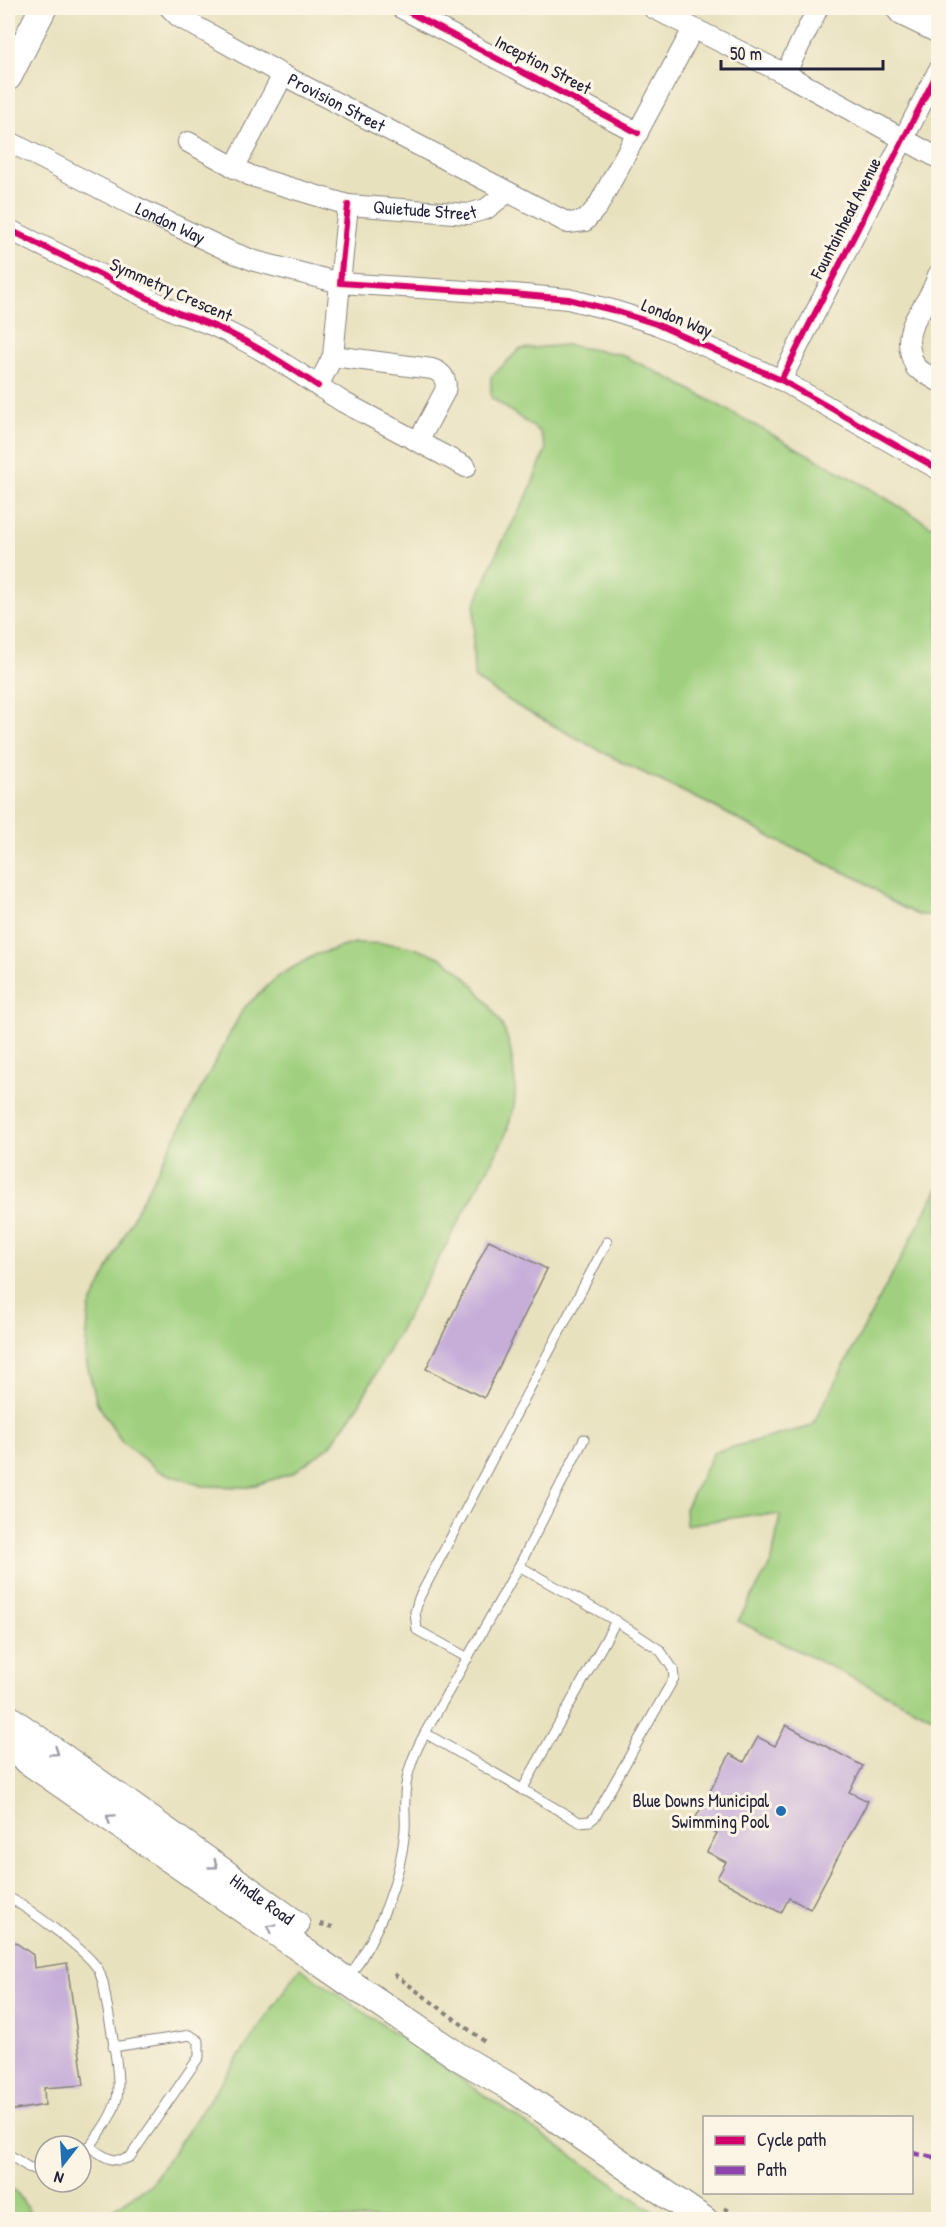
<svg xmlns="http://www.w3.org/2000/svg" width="946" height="2227" viewBox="0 0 946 2227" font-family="'Patrick Hand',sans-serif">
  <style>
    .green { fill: #a0d07f; stroke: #61795d; stroke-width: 1.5 }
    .building { fill: #c6aed9 }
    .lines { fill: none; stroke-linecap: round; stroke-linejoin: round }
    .lane-casing { stroke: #85827c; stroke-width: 11 }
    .street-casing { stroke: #85827c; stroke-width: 22 }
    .secondary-casing { stroke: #85827c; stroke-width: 29 }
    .path { stroke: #85827c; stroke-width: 4; stroke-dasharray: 4.5 4.5; stroke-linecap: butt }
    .lane { stroke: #fff; stroke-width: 9 }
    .street { stroke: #fff; stroke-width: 20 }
    .secondary { stroke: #fff; stroke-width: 27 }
    .quiet { stroke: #8e44ad; stroke-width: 4.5; stroke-dasharray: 9 4.5; stroke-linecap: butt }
    .cycleway-casing { stroke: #fcf5e5; stroke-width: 10 }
    .cycleway { stroke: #d6006c; stroke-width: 6 }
    .oneway { stroke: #9c9ca7 }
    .poi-dot { fill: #1f6fb2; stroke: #fcf5e5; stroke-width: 2 }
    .labels { text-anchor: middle; stroke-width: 6; stroke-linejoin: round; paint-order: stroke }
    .street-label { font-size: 18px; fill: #22223b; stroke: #fcf5e5 }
    .poi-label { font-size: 18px; fill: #22223b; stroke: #fcf5e5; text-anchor: end }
  </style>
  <rect width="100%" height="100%" fill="#fcf5e5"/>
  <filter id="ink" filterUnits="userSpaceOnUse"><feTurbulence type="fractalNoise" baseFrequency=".0167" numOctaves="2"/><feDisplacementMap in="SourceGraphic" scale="12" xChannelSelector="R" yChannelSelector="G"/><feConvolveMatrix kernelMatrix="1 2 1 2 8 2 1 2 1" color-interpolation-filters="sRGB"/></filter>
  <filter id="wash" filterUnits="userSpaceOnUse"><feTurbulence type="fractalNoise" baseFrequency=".008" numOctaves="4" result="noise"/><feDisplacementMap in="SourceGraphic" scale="24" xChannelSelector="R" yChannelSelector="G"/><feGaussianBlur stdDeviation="1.35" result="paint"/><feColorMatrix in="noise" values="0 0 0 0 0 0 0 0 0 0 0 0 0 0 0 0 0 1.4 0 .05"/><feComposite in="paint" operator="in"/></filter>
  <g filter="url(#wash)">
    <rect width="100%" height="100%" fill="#e8e1be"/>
    <g class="green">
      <path d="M 566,345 L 620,354 L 673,380 L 869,488 L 938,530 L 938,915 L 918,915 L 892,902 L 863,881 L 780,842 L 711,805 L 625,764 L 519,707 L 474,678 L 473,647 L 475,605 L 498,550 L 527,496 L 546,449 L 540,432 L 491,397 L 491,377 L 520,349 Z"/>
      <path d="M 355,943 C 382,943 411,943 437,956 C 465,969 504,1017 510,1048 C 513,1063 516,1083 515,1098 C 514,1111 508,1126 504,1139 L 357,1408 L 330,1446 L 293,1473 L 249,1487 L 202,1486 L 159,1471 L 122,1442 L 97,1403 L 85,1357 L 89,1309 L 135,1213 L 243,1009 L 278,976 L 315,955 Z"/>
      <path d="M 938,1188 L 938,1720 L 738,1621 L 772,1561 L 780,1515 L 752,1515 L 686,1525 L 685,1509 L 714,1452 L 812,1426 Z"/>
      <path d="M 300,1968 L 664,2219 L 98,2219 L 151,2184 Z"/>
      <path d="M 8,2186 L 18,2194 L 35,2219 L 8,2219 Z"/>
    </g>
    <g id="blocks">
      <g class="building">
        <path d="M 489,1240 L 547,1269 L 484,1398 L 426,1369 Z"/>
        <path d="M 786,1725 L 863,1766 L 849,1792 L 868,1801 L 810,1909 L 789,1898 L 781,1913 L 717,1878 L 726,1862 L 707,1852 L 717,1833 L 694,1821 L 730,1754 L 744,1762 L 758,1737 L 775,1746 Z"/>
        <path d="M 8,1937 L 33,1955 L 34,1968 L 67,1963 L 84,2085 L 44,2088 L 45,2105 L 8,2111 Z"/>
      </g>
    </g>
  </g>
  <g filter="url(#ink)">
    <use href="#blocks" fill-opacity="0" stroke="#85827c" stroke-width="1.5"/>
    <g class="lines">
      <g class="lane-casing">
        <g id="lane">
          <path d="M 519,1566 L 584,1439"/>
          <path d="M 468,1658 L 417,1630 L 415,1612 L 419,1598 L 607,1242"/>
          <path d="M 522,1790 L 616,1621"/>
          <path d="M 8,1897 C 28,1908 86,1950 98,1969 C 100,1972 101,1978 103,1982 C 107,2010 122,2074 117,2098 C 112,2120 93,2141 81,2159"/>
          <path d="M 348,1979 C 378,1935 400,1883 405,1830 C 406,1819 404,1808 405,1798 C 405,1774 414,1753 425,1733 L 508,1586 L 519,1566 L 616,1621 L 660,1650 L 673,1669 L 674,1678 L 595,1817 L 590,1821 L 579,1822 L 425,1733"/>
          <path d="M 89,2146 C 103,2156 113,2165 130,2157 L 199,2057 L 199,2041 L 190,2035 L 113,2047"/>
          <path d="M 8,2154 L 28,2167 L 45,2173"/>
        </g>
      </g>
      <g class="street-casing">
        <g id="street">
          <path id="s1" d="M 170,8 L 179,17 L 283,75 L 568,223 L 585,221 L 598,206 L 693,29"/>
          <path d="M 401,8 L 638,133"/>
          <path d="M 653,8 L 785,74 L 938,158"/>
          <path d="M 895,8 L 901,15 L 938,33"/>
          <path d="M 785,74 L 818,8"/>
          <path id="s2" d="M 8,141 L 134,206 L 229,251 L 255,261 L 340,283 L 333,356 L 318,386 L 343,402 L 466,467"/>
          <path id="s3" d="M 188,142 L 251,176 L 348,205 L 468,214 L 486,209 L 508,192"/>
          <path d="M 234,168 L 283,75"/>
          <path d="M 348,205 L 340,283 L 513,294 L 568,299 L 612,310 L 656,324 L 781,380 L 938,469"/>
          <path d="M 8,229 L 178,313 C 229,328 273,356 318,386"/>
          <path d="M 938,275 C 927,314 895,324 916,368 L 938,381"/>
          <path d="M 333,356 L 432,369 C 442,372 448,380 445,391 L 418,442"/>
          <path d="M 781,380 L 938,71"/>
        </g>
      </g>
      <g class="secondary-casing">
        <g id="secondary">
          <path d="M 8,77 L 43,8"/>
          <path id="s4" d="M 8,1718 L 296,1924"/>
          <path d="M 8,1747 L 347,1981 L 459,2057 L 512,2088 L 704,2220"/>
        </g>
      </g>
      <g class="path">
        <path d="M 320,1924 L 333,1927"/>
        <path d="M 394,1974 L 487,2043"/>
        <path d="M 725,2208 L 741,2220"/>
      </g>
      <use href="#lane" class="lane"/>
      <use href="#street" class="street"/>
      <use href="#secondary" class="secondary"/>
      <path class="quiet" d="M 912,2153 L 938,2158"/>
      <g class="cycleway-casing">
        <g id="cycleway">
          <path d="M 401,8 L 638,133"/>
          <path d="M 348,205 L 340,283 L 513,294 L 568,299 L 612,310 L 656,324 L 781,380 L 938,469"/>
          <path d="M 8,229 L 178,313 C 229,328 273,356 318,386"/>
          <path d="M 781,380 L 938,71"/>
        </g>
      </g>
      <use href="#cycleway" class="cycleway"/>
    </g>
    <defs><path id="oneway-chevron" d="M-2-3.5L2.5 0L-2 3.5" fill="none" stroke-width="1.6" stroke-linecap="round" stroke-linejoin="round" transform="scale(1.5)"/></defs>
    <g class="oneway">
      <use href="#oneway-chevron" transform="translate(55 1752) rotate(35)"/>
      <use href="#oneway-chevron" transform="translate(110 1818) rotate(-145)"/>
      <use href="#oneway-chevron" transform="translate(214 1865) rotate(36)"/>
      <use href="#oneway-chevron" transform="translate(271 1928) rotate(-145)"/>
    </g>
  </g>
  <circle class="poi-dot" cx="781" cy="1811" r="6"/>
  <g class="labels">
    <g class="street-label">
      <text transform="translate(543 65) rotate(28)" y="6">Inception Street</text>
      <text dy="6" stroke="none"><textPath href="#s1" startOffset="192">Provision Street</textPath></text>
      <text dy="6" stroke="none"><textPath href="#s3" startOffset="250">Quietude Street</textPath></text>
      <text transform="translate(846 218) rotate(-63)" y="6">Fountainhead Avenue</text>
      <text dy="6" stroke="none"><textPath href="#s2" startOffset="182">London Way</textPath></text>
      <text transform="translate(171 290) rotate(24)" y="6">Symmetry Crescent</text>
      <text transform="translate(677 318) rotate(22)" y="6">London Way</text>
      <text dy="6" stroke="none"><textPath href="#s4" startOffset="312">Hindle Road</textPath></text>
    </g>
    <g class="poi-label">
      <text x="769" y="1807">Blue Downs Municipal<tspan x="769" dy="21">Swimming Pool</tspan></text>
    </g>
  </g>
  <rect width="946" height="2227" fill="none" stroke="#fcf5e5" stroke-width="30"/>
  <rect x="703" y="2116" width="210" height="78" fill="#fcf5e5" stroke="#a5a1a1" stroke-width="1.5"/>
  <rect x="715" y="2136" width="30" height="9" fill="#d6006c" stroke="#a5a1a1" stroke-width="1.5"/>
  <text x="757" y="2146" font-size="18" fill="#22223b">Cycle path</text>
  <rect x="715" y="2166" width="30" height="9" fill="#8e44ad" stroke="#a5a1a1" stroke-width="1.5"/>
  <text x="757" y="2176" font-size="18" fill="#22223b">Path</text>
  <g transform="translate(63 2164) rotate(197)"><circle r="28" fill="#fcf5e5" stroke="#a5a1a1" stroke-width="1.5"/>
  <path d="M0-4.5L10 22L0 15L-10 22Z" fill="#1f6fb2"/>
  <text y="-9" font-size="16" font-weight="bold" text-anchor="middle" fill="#22223b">N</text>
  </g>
  <path d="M721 60v9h162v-9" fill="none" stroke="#22223b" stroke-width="3"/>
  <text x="730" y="60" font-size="18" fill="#22223b" stroke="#fcf5e5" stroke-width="4.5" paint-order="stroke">50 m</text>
</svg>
